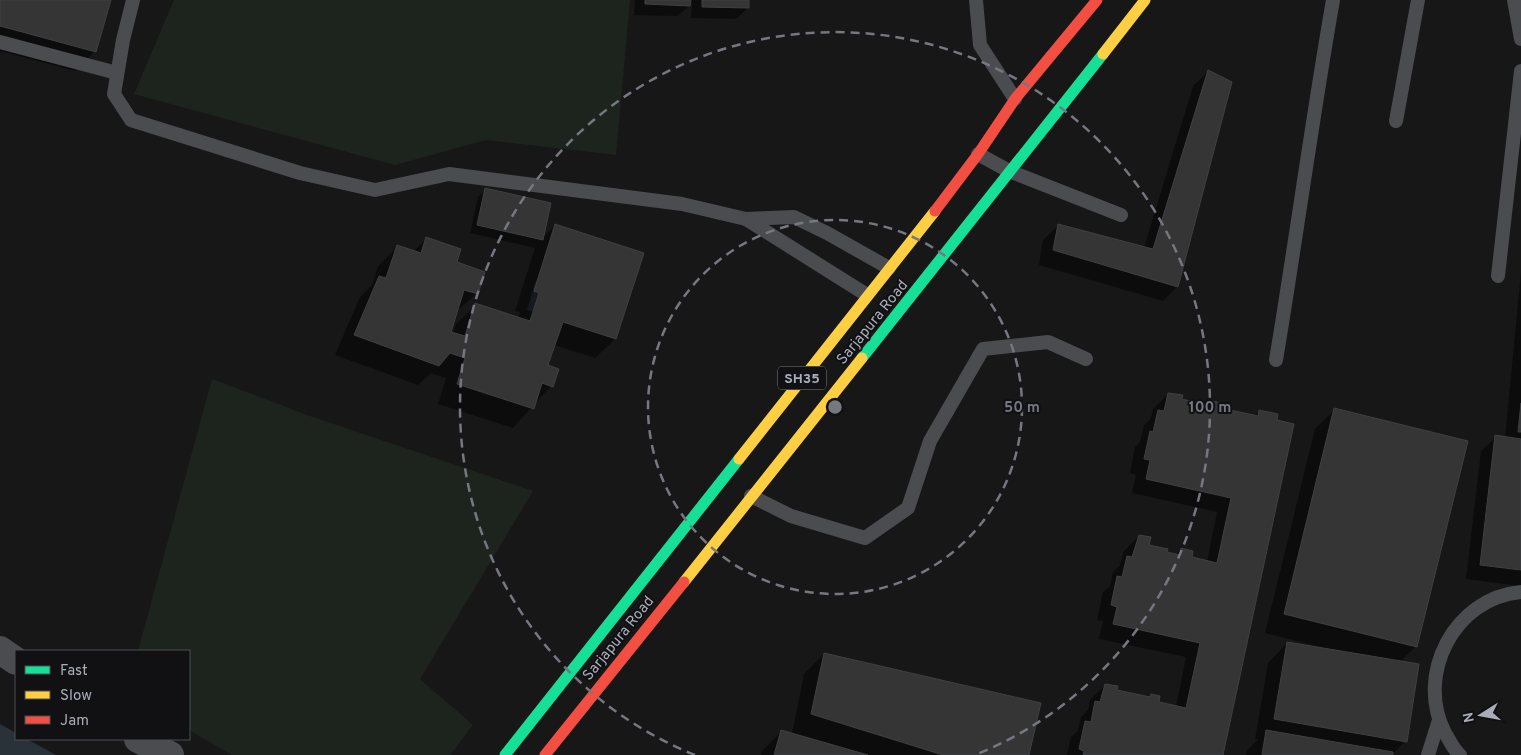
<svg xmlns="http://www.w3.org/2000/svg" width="1521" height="755" viewBox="0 0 1521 755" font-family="Overpass,sans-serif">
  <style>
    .green { fill: #1d241e }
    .water { fill: #2a3239 }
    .shadow { fill: #0007 }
    .building { fill: #353536; stroke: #3f4043 }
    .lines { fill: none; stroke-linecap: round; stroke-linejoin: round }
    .lane { stroke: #4b4c50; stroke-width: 14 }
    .street { stroke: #4b4c50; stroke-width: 28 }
    .fast { stroke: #16e098; stroke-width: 11 }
    .slow { stroke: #ffcf43; stroke-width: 11 }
    .jam { stroke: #f24e42; stroke-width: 11 }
    .ring { fill: none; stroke: #757880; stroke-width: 2.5; stroke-dasharray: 9 6 }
    .labels { text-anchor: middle; stroke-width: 4; stroke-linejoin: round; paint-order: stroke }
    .shield { fill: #111113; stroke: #7b7e86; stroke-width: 1 }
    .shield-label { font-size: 14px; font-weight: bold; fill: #a8adb8 }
    .street-label { font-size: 15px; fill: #a8adb8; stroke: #111113 }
    .centre { fill: #757880; stroke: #111113; stroke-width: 2.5 }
    .ring-label { font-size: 15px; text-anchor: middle; font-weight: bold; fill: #757880; stroke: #111113; stroke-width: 4; stroke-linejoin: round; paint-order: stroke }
  </style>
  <rect width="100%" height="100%" fill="#171717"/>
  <g class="green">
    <path d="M 174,0 L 630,0 L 616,155 L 486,140 L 395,165 L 134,94 Z"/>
    <path d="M 212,379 L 310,416 L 533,491 L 420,679 L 473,725 L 450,755 L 232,755 L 189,730 L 189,651 L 138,651 Z"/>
  </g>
  <g class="water">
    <path d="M 536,280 L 556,286 L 547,316 L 527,310 Z"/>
    <path d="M 0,724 L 16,733 L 16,739 L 27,739 L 56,755 L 0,755 Z"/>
  </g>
  <g class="shadow">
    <path d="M 0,0 L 109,0 L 94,52 L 75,71 L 0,51 Z"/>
    <path d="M 635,0 L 748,0 L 748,8 L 736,19 L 691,18 L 692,3 L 678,16 L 634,15 Z"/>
    <path d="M 1208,72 L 1177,287 L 1163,301 L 1039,265 L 1043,240 L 1058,226 L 1144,248 L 1193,86 Z"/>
    <path d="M 486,189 L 541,239 L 556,225 L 643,254 L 615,339 L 595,358 L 554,345 L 547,366 L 551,386 L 513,428 L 438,404 L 446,378 L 431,373 L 418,385 L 335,355 L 360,297 L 372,285 L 378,266 L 397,247 L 413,252 L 426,239 L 455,263 L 477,293 L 456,312 L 449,333 L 453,334 L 456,324 L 476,305 L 518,319 L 520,312 L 515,311 L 535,248 L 470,233 L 478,197 Z"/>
    <path d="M 1521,272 L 1521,586 L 1466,579 L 1481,451 L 1496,437 L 1505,438 Z"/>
    <path d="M 1168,394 L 1180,400 L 1209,406 L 1213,403 L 1225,410 L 1254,416 L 1260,411 L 1222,755 L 1067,755 L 1071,737 L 1078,731 L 1081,717 L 1088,710 L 1090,700 L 1105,685 L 1115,691 L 1148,698 L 1151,695 L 1157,703 L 1176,707 L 1186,657 L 1099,639 L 1103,621 L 1097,620 L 1103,592 L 1110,586 L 1113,572 L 1120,565 L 1124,551 L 1139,536 L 1148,545 L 1165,553 L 1176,555 L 1181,550 L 1190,558 L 1207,562 L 1217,512 L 1132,493 L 1136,475 L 1130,473 L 1135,447 L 1140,442 L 1144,426 L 1151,418 L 1153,409 Z"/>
    <path d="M 1335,409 L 1416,646 L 1400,662 L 1405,741 L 1392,755 L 1246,755 L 1247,751 L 1258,739 L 1255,739 L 1268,663 L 1287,643 L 1320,649 L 1320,647 L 1265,633 L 1315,429 Z"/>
    <path d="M 824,654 L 1027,755 L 761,755 L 762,751 L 782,731 L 792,734 L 804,674 Z"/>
  </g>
  <g class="building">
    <path d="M 0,0 L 111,0 L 96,52 L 0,26 Z"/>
    <path d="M 645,0 L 691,0 L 690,6 L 645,4 Z"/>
    <path d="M 702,0 L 749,0 L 749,8 L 702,7 Z"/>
    <path d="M 1208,70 L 1232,82 L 1178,287 L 1053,250 L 1058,224 L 1153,249 Z"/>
    <path d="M 485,188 L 551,203 L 543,240 L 477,225 Z"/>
    <path d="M 555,224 L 644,253 L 616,339 L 563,322 L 548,365 L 559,369 L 553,387 L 542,383 L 534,409 L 457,384 L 465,358 L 450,353 L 439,366 L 354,335 L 379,276 L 386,278 L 397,245 L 421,253 L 426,237 L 461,249 L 457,262 L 485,272 L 478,294 L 464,290 L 451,332 L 465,336 L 475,303 L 530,321 L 539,293 L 534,291 Z"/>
    <path d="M 1168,393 L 1183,395 L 1182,399 L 1211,406 L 1212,401 L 1227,404 L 1226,409 L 1258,416 L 1259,410 L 1278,414 L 1277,420 L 1294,424 L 1223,755 L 1083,755 L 1084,751 L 1079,749 L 1085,721 L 1091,722 L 1095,701 L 1100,702 L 1105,684 L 1118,686 L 1117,690 L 1150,697 L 1151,694 L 1160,696 L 1159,702 L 1186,708 L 1200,643 L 1113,624 L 1117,607 L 1111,605 L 1117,576 L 1122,577 L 1127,556 L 1132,557 L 1139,535 L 1151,537 L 1149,545 L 1168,549 L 1167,552 L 1180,555 L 1181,548 L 1193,551 L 1192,557 L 1217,563 L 1231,498 L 1146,479 L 1150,460 L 1144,459 L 1150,431 L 1153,432 L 1158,410 L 1164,411 Z"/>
    <path d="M 1521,403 L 1521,432 L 1518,432 Z"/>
    <path d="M 1334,408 L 1468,441 L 1417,647 L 1284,614 Z"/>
    <path d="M 1495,435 L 1521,439 L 1521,570 L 1480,565 Z"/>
    <path d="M 1287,642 L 1419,664 L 1407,742 L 1274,719 Z"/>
    <path d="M 824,653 L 1041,703 L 1029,755 L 943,755 L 811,714 Z"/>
    <path d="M 781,730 L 868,755 L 774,755 Z"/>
    <path d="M 1266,730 L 1393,752 L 1393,755 L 1262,755 Z"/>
  </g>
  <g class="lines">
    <g class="lane">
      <path d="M 133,0 L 123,40 L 114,94 L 131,120 L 300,173 L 375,190 L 449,174 L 682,204 L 746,219 L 794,217 L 827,233 L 889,268"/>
      <path d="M 976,0 L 980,45 L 1015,99"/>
      <path d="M 1514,0 L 1521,39"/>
      <path d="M 0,42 L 117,73"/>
      <path d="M 1396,121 L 1418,0"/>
      <path d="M 978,154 L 1009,171 L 1121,215"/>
      <path d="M 746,219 L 867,295"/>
      <path d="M 1498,276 L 1521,71"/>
      <path d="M 1276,360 C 1296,240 1312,120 1333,0"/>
      <path d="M 751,496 L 791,516 L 865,538 L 908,508 L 930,441 L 983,349 L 1048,342 L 1086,359"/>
      <path d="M 1428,755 L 1439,720"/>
      <path d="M 1460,755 C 1453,749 1450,741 1445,733 C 1415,675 1454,598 1521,592"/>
    </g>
    <g class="street">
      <path d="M 0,650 L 16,661"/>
      <path d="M 138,739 L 170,755"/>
    </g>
    <g class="fast">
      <path d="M 862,358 L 1103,54"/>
      <path d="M 505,755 L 739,459"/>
    </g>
    <g class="slow">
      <path d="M 1103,54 L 1145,0"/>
      <path d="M 739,459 L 935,211"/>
      <path d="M 684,582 L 862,358"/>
    </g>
    <g class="jam">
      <path d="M 935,211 L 978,154 L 1015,99 L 1097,0"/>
      <path d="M 545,755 L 684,582"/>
    </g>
  </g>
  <g class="ring">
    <circle cx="835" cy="407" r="187"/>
    <path d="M695 755A375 375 0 1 1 975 755"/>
  </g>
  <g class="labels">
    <rect class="shield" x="778" y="366.5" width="48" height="23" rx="4"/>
    <g class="shield-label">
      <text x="802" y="383">SH35</text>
    </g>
    <g class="street-label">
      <text transform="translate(872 322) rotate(-51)" y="5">Sarjapura Road</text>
      <text transform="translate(618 638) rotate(-51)" y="5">Sarjapura Road</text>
    </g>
  </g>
  <circle cx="835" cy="407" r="8" class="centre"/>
  <g class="ring-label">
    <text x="1022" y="412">50 m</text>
    <text x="1210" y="412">100 m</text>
  </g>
  <rect x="15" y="650" width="175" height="90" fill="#111113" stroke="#4d4f55"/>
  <rect x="25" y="666" width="25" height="8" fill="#16e098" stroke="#4d4f55"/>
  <text x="60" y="675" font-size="15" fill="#a8adb8">Fast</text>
  <rect x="25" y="691" width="25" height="8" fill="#ffcf43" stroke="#4d4f55"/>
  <text x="60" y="700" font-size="15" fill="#a8adb8">Slow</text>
  <rect x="25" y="716" width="25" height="8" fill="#f24e42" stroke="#4d4f55"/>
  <text x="60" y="725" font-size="15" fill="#a8adb8">Jam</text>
  <g transform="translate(1481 715) rotate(259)" stroke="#111113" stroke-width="4" paint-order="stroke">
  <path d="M0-4L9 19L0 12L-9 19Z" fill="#a8adb8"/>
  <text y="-8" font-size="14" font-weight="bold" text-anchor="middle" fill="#a8adb8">N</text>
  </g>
</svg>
